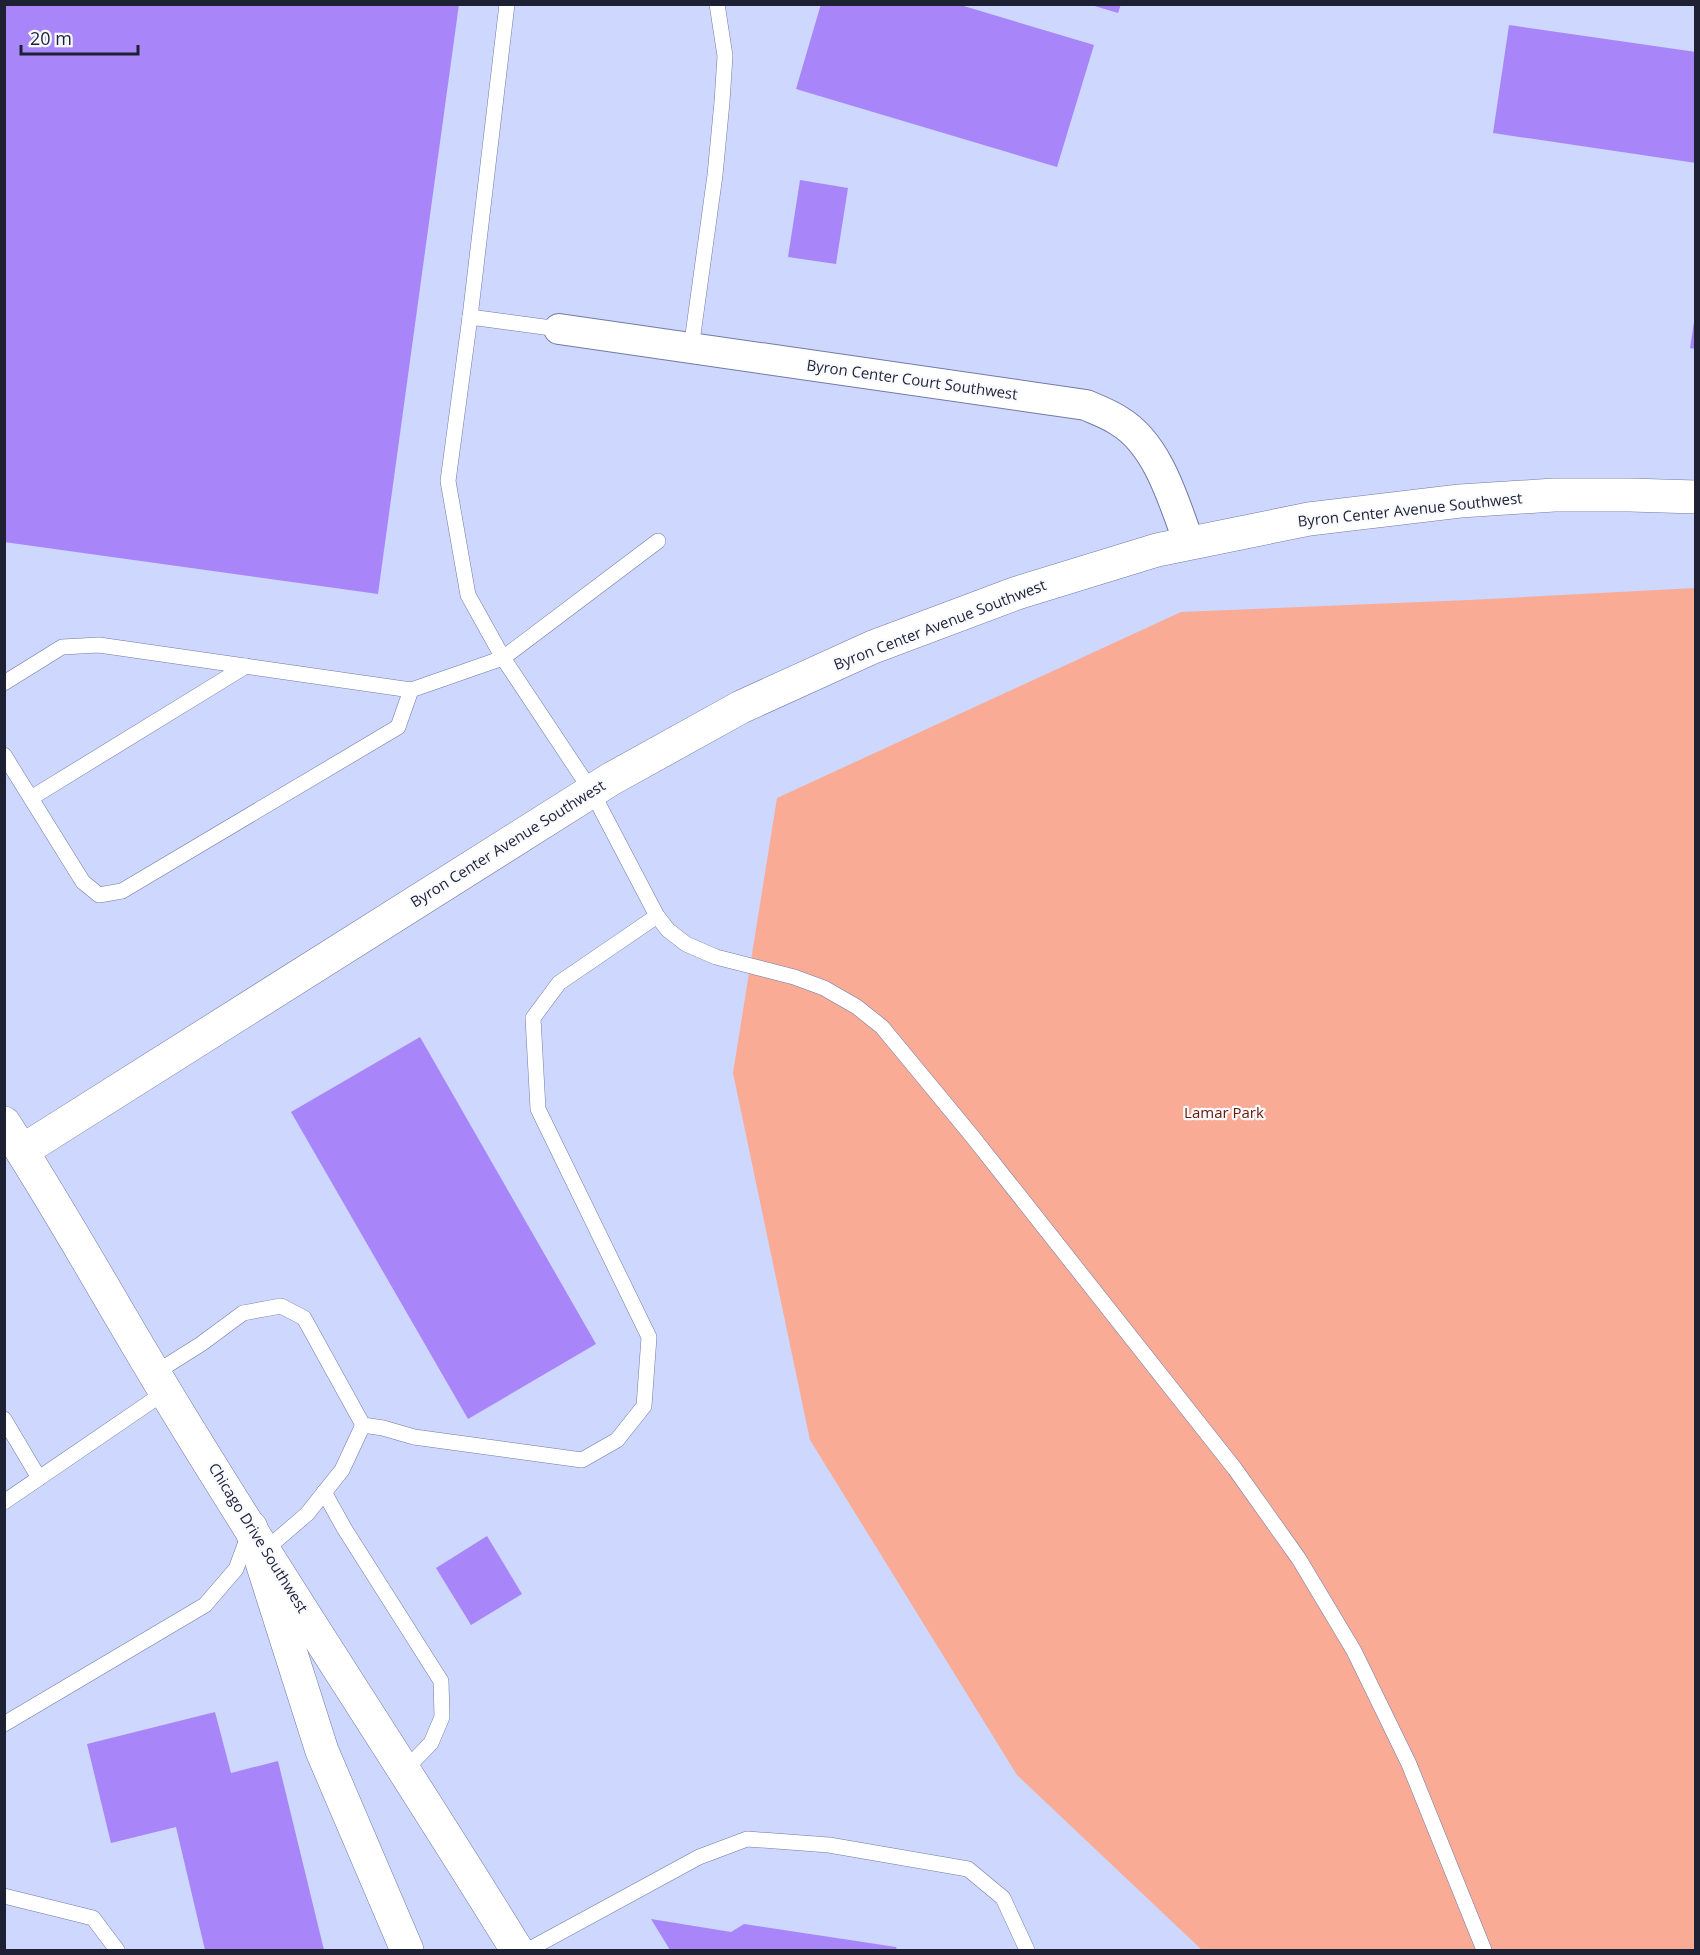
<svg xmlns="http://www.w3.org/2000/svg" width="1700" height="1955" viewBox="0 0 1700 1955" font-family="'Open Sans',sans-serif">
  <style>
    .green { fill: #f9ab96 }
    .building { fill: #a886f9 }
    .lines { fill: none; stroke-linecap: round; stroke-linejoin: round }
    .lane-casing { stroke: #717aa6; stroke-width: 16 }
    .street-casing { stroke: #717aa6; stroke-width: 32 }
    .secondary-casing { stroke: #717aa6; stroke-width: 34 }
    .highway-casing { stroke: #717aa6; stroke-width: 34 }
    .lane { stroke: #fff; stroke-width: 15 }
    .street { stroke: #fff; stroke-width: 30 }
    .secondary { stroke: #fff; stroke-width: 33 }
    .highway { stroke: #fff; stroke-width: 33 }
    .labels { text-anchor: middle; stroke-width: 4.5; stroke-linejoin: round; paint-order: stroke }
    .street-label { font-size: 15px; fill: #1d2133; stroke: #f9faff }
    .park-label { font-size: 15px; fill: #681701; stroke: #f9faff }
  </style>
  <rect width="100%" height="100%" fill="#ced7fe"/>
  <path class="green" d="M 1695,588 L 1695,1950 L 1202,1950 L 1017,1775 L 810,1440 L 733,1073 L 777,798 L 1181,612 L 1469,600 Z"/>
  <g class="building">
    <path d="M 4,4 L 459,4 L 378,594 L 4,542 Z"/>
    <path d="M 821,4 L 957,4 L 1094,45 L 1057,167 L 796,89 Z"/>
    <path d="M 1088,4 L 1121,4 L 1118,13 Z"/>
    <path d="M 1509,25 L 1696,52 L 1696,163 L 1493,133 Z"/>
    <path d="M 800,180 L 848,188 L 836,264 L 788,257 Z"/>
    <path d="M 1694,322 L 1696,322 L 1696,349 L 1690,348 Z"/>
    <path d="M 420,1037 L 596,1344 L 468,1419 L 291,1112 Z"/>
    <path d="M 487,1536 L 522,1594 L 471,1625 L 436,1568 Z"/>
    <path d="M 215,1712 L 231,1773 L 278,1761 L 324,1950 L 205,1950 L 176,1827 L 111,1843 L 87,1744 Z"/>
    <path d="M 651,1919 L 731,1932 L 744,1924 L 896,1947 L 897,1950 L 670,1950 Z"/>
  </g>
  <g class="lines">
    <g class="lane-casing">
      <g id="lane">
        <path d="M 507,4 L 470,317 L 448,481 L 468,595 L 503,658 L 592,792 L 657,916 L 668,930 L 686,944 L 716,957 L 794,977 L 824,988 L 857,1007 L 882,1027 L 972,1136 L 1235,1469 L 1299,1559 L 1354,1651 L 1409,1764 L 1484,1950"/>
        <path d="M 470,317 L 559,329"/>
        <path d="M 691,349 L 715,175 L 722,102 L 725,56 L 717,4"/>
        <path d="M 4,683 L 62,647 L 99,645 L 411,690 L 503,658 L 658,541"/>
        <path d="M 4,755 L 83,882 L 99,895 L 122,891 L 398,727 L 411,690"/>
        <path d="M 31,798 L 246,666"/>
        <path d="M 155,1373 L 201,1344 L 243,1313 L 281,1306 L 304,1318 L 363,1425"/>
        <path d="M 4,1419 L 39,1478"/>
        <path d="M 324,1492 L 344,1528 L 441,1681 L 442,1717 L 431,1743 L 405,1770"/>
        <path d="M 4,1502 L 165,1392"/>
        <path d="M 265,1550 L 307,1514 L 342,1470 L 363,1425 L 383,1428 L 414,1437 L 582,1460 L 617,1440 L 644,1406 L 649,1337 L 538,1109 L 533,1018 L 559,983 L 657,916"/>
        <path d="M 4,1724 L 205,1605 L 236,1569 L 249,1534"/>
        <path d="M 4,1896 L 93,1918 L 117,1950"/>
        <path d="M 528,1950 L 699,1857 L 747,1839 L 829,1845 L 968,1869 L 1003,1898 L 1027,1950"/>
      </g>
    </g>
    <g class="street-casing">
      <path id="street" d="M 559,329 L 1086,405 C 1097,410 1109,414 1119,421 C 1158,444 1174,502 1189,543"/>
    </g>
    <g class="secondary-casing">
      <g id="secondary">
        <path d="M 4,1123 C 61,1211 111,1302 165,1391 C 279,1580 402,1763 517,1950"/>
        <path d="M 22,1151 L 611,779 L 741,707 L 873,647 L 1017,593 L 1157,550 L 1309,519 L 1460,501 L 1554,495 L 1630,495 L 1696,497"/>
      </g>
    </g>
    <g class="highway-casing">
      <path id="highway" d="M 251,1528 L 322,1751 L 407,1950"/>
    </g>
    <use href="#lane" class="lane"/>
    <use href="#street" class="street"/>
    <use href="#secondary" class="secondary"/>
    <use href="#highway" class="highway"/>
  </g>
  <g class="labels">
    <g class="street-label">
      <text transform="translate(912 380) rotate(8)" y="5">Byron Center Court Southwest</text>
      <text transform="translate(1410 510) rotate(-6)" y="5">Byron Center Avenue Southwest</text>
      <text transform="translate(940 625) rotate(-21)" y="5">Byron Center Avenue Southwest</text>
      <text transform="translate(508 844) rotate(-32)" y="5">Byron Center Avenue Southwest</text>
      <text transform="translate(258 1538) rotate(58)" y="5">Chicago Drive Southwest</text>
    </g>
    <g class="park-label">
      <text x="1224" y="1118">Lamar Park</text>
    </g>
  </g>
  <rect width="1700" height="1955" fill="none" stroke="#1d2133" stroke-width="12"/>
  <path d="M21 45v9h117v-9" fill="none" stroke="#1d2133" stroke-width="3"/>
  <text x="30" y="45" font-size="18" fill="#1d2133" stroke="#f9faff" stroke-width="4.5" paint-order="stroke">20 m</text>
</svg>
